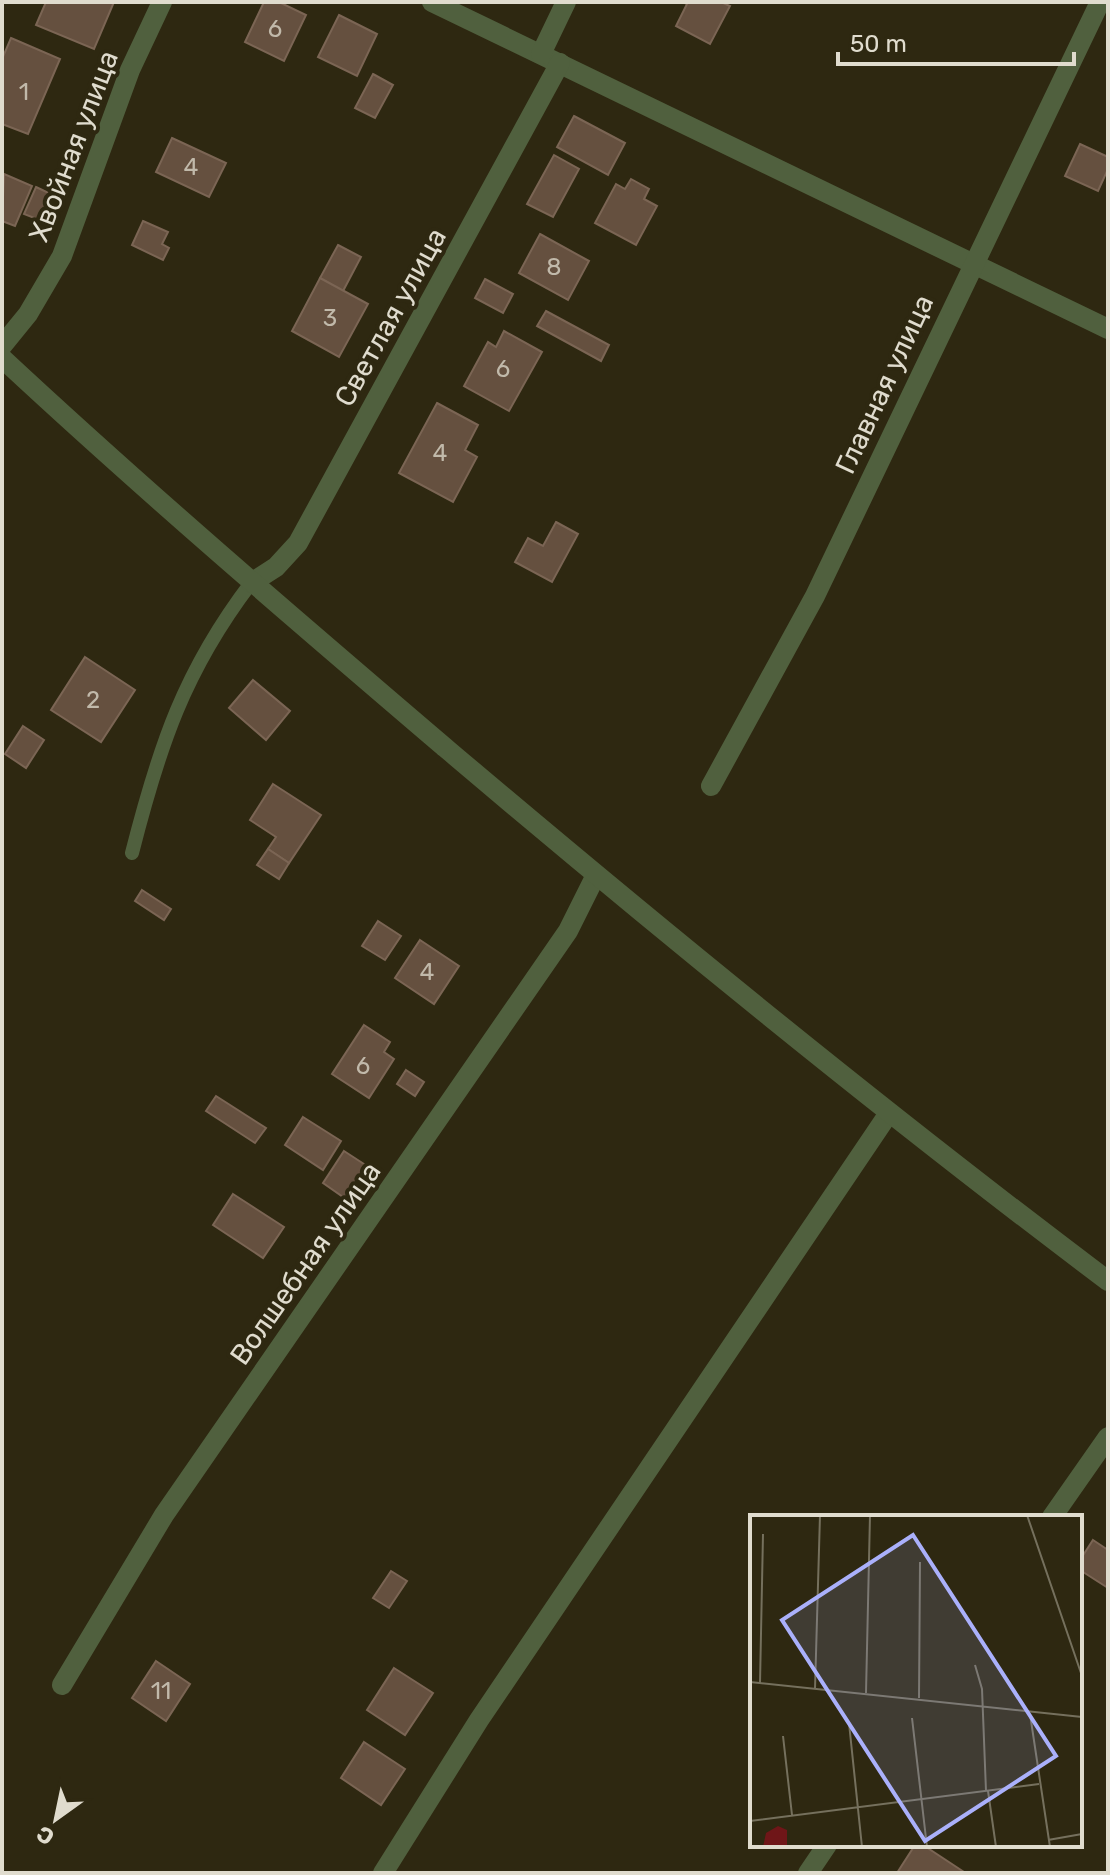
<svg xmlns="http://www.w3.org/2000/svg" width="1110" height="1875" viewBox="0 0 1110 1875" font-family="Rubik,sans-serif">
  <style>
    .building { fill: #65503f; stroke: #7b6554; stroke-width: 2 }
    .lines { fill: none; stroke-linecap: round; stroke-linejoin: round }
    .service { stroke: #50603e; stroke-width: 14 }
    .minor { stroke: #50603e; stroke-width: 20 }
    .tertiary { stroke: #50603e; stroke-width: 20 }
    .labels { text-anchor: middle; stroke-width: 8; stroke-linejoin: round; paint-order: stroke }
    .number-label { font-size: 24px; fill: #c1b9aa }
    .street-label { font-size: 28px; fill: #e0dcce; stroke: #2e2811 }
    .inset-road { fill: none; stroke: #75705d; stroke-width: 2 }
    .view { fill: #aab0fb; fill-opacity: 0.15; stroke: #aab0fb; stroke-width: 4 }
    .inset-edge { fill: none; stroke: #e0dcce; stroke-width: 4 }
  </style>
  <rect width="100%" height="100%" fill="#2e2811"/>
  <g class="building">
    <path d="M 46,2 L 114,2 L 94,49 L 36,25 Z"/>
    <path d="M 264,2 L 279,2 L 306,15 L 284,61 L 245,42 Z"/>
    <path d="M 683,2 L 721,2 L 730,6 L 710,44 L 676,26 L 687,4 Z"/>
    <path d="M 339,15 L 377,34 L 357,76 L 318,57 Z"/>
    <path d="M 11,38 L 60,59 L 28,134 L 2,124 L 2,59 Z"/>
    <path d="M 373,74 L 393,85 L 375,118 L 355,108 Z"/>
    <path d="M 574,116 L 625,143 L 608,175 L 557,147 Z"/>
    <path d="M 172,138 L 226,163 L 209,197 L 156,172 Z"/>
    <path d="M 1080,144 L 1108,157 L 1108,169 L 1098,191 L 1065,176 Z"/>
    <path d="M 554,155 L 579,169 L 553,217 L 527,204 Z"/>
    <path d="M 4,174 L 32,186 L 15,226 L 2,221 Z"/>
    <path d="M 631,179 L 649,189 L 644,199 L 657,206 L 636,245 L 595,223 L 616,184 L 625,189 Z"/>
    <path d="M 36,187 L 53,195 L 42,221 L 24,214 Z"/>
    <path d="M 143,221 L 168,232 L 162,244 L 169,248 L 163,260 L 132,245 Z"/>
    <path d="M 540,234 L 589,261 L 568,300 L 519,273 Z"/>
    <path d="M 338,245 L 361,257 L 343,291 L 320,278 Z"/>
    <path d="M 320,278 L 368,304 L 339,357 L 292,331 Z"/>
    <path d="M 485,279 L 513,294 L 503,313 L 475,298 Z"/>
    <path d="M 546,311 L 609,345 L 601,361 L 537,326 Z"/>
    <path d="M 504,331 L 542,352 L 509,411 L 464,386 L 488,342 L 496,347 Z"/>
    <path d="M 437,403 L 478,425 L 465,450 L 477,457 L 453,502 L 399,473 Z"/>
    <path d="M 556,522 L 578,534 L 552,582 L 515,562 L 528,538 L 543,546 Z"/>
    <path d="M 85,657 L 135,690 L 101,742 L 51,710 Z"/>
    <path d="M 253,680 L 290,711 L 266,740 L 229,708 Z"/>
    <path d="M 23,726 L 44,740 L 26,768 L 5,754 Z"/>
    <path d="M 273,784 L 321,815 L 289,863 L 268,849 L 276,837 L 250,820 Z"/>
    <path d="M 268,849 L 289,863 L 279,879 L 257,865 Z"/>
    <path d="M 142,890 L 171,909 L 164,920 L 135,901 Z"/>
    <path d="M 378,921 L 401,936 L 385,960 L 362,946 Z"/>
    <path d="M 420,940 L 459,966 L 434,1004 L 395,978 Z"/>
    <path d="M 364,1025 L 390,1042 L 384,1052 L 394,1059 L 369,1098 L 332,1074 Z"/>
    <path d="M 406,1070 L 424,1082 L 415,1096 L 397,1084 Z"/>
    <path d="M 216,1096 L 266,1128 L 255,1143 L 206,1111 Z"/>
    <path d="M 303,1117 L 341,1141 L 323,1170 L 285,1145 Z"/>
    <path d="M 344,1151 L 367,1166 L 346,1199 L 323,1183 Z"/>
    <path d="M 233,1194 L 284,1227 L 263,1258 L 213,1225 Z"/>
    <path d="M 1093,1540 L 1108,1550 L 1108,1588 L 1080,1570 L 1080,1560 Z"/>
    <path d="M 391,1571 L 407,1581 L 389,1608 L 373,1598 Z"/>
    <path d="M 156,1661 L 190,1684 L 166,1721 L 132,1698 Z"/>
    <path d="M 394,1668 L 433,1693 L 405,1735 L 367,1710 Z"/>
    <path d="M 364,1742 L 405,1769 L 381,1805 L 341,1778 Z"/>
    <path d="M 915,1845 L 923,1845 L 964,1872 L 897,1873 Z"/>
  </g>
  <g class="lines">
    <path class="service" d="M 132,853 C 159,747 184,671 251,583"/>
    <g class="minor">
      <path d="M 432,2 L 1108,329"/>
      <path d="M 541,54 L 566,2"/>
      <path d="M 2,346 L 28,314 L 62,256 L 130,70 L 162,2"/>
      <path d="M 251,583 L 276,567 L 298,543 L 560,63"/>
      <path d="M 711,786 L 815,596 L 1100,2"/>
      <path d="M 1052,1517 L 1108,1437"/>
      <path d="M 62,1685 L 164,1515 L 568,931 L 596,875"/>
      <path d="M 383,1873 L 479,1720 L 889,1113"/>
      <path d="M 808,1873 L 827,1845"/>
    </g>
    <path class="tertiary" d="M 2,358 C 147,493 297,621 448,750 C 664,933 882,1111 1108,1281"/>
  </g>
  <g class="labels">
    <g class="number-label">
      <text x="275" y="37">6</text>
      <text x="24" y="100">1</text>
      <text x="191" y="175">4</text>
      <text x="554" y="275">8</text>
      <text x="330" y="326">3</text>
      <text x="503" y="377">6</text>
      <text x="440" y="461">4</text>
      <text x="93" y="708">2</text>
      <text x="427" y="980">4</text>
      <text x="363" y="1074">6</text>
      <text x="161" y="1699">11</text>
    </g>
    <g class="street-label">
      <text transform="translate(73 146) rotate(-69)" y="10">Хвойная улица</text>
      <text transform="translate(390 317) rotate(-61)" y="10">Светлая улица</text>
      <text transform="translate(884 384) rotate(-65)" y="10">Главная улица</text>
      <text transform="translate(305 1263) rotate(-55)" y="10">Волшебная улица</text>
    </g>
  </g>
  <g transform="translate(750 1515)">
    <rect width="332" height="332" fill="#2e2811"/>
    <path d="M 28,311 L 37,315 L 37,332 L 13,332 L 16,318 Z" fill="#6f1618"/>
    <path class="inset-road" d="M 277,0 L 332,161M 225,150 L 232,174 L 236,276M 0,167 L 332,202M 10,168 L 13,19M 65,174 L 70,0M 116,178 L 120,0M 169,183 L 170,47M 280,199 L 300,332M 162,203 L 177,332M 99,208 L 112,332M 33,221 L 42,300M 238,276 L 246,332M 0,306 L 289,269M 298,325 L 332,319"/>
    <path class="view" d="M 163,20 L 306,241 L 175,326 L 32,105 Z"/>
    <rect width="332" height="332" class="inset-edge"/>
  </g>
  <rect width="1110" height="1875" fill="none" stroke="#e0dcce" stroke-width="8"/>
  <g transform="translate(56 1819) rotate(213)" stroke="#2e2811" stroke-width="6" paint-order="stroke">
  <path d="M0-6L14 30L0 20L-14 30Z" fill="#e0dcce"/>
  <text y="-12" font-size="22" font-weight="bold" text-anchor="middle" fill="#e0dcce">С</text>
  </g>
  <path d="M838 52v12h236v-12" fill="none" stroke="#e0dcce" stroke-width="4"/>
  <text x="850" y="52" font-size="24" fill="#e0dcce" stroke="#2e2811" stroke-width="6" paint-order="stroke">50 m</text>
</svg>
